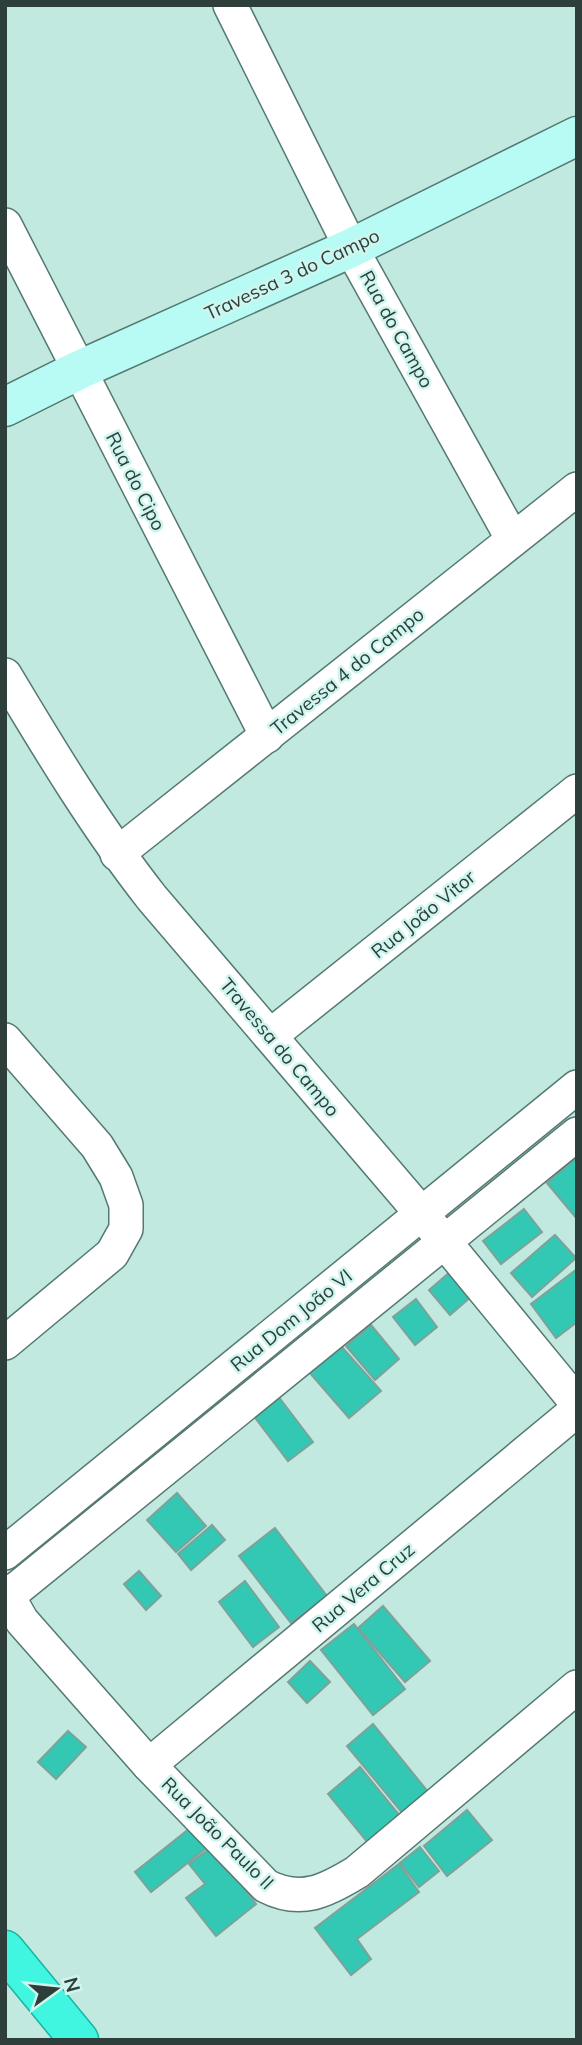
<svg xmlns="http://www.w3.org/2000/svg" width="582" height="2045" viewBox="0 0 582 2045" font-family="Mulish,sans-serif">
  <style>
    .building { fill: #33c8b3; stroke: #7ca29a; stroke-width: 2 }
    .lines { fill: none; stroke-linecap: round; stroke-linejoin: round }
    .minor-casing { stroke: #547972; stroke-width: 36 }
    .secondary-casing { stroke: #547972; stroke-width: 41 }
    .trunk-casing { stroke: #1ab4a2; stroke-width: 41 }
    .minor { stroke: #fff; stroke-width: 33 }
    .secondary { stroke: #b7fbf4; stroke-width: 38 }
    .trunk { stroke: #40f6e0; stroke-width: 38 }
    .labels { text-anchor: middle; stroke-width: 5; stroke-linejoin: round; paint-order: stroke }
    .street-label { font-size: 19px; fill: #2e3e3b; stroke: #cef6ee }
  </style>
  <rect width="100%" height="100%" fill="#c1e9e0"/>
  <g class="building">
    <path d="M 577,1157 L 577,1219 L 547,1183 Z"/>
    <path d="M 524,1209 L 542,1232 L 501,1264 L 483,1241 Z"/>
    <path d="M 555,1235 L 576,1258 L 532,1297 L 511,1273 Z"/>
    <path d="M 577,1269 L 577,1322 L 556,1338 L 531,1304 Z"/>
    <path d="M 450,1272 L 472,1296 L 450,1315 L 429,1290 Z"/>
    <path d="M 416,1299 L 437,1327 L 415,1345 L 393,1317 Z"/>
    <path d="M 371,1325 L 399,1359 L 375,1380 L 346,1346 Z"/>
    <path d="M 341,1346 L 381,1391 L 349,1418 L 310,1373 Z"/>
    <path d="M 278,1396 L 313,1442 L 288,1461 L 253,1415 Z"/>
    <path d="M 177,1493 L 206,1526 L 176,1552 L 147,1520 Z"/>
    <path d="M 212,1525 L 225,1540 L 191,1570 L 178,1554 Z"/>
    <path d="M 275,1528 L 327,1596 L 291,1623 L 239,1556 Z"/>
    <path d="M 139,1571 L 161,1596 L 146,1610 L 124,1584 Z"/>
    <path d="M 245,1581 L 279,1627 L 253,1647 L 219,1602 Z"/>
    <path d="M 383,1606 L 430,1661 L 405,1682 L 358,1628 Z"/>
    <path d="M 354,1624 L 405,1689 L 373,1715 L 321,1650 Z"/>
    <path d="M 310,1661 L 330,1682 L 307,1703 L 288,1682 Z"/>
    <path d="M 373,1724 L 429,1793 L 404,1815 L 347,1746 Z"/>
    <path d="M 68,1731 L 86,1747 L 56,1779 L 38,1762 Z"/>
    <path d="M 360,1767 L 401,1817 L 369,1844 L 328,1794 Z"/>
    <path d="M 467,1810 L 492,1840 L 447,1876 L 424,1846 Z"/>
    <path d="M 194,1825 L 210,1845 L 151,1892 L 135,1872 Z"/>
    <path d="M 212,1847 L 256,1904 L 216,1936 L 186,1898 L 205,1884 L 189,1864 Z"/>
    <path d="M 420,1847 L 439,1871 L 419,1887 L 400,1863 Z"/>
    <path d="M 399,1864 L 419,1892 L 357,1939 L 371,1959 L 351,1975 L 315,1928 Z"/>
  </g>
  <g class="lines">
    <g class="minor-casing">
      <g id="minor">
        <path d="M 230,5 L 351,248 L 512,538"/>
        <path d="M 5,225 L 267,736"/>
        <path d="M 5,675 C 51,752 97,828 152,898 L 421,1213 L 577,1403"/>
        <path d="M 117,854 L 577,489"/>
        <path d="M 270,1036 L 577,791"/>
        <path d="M 5,1040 L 97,1146 L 116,1177 L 126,1205 L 126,1229 L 112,1254 L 5,1343"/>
        <path d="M 5,1553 L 577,1087"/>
        <path d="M 5,1591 L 22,1621 L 149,1765 L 266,1886 C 301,1904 326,1891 357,1872 L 577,1687"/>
        <path d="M 5,1595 L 8,1596 L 577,1134"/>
        <path d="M 149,1765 L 577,1410"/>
      </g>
    </g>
    <g class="secondary-casing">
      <path id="secondary" d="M 5,407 L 79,370 L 351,248 L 577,136"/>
    </g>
    <g class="trunk-casing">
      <path id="trunk" d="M 5,1950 L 79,2040"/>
    </g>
    <use href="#minor" class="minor"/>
    <use href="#secondary" class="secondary"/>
    <use href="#trunk" class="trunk"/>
  </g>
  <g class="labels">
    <g class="street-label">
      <text transform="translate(292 274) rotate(-25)" y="7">Travessa 3 do Campo</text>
      <text transform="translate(397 329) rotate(61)" y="7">Rua do Campo</text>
      <text transform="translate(136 481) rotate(63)" y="7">Rua do Cipo</text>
      <text transform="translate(347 671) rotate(-39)" y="7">Travessa 4 do Campo</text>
      <text transform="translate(423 914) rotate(-39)" y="7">Rua João Vitor</text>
      <text transform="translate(280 1047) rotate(50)" y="7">Travessa do Campo</text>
      <text transform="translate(291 1320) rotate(-39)" y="7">Rua Dom João VI</text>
      <text transform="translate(363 1587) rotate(-40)" y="7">Rua Vera Cruz</text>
      <text transform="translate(218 1833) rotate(45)" y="7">Rua João Paulo II</text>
    </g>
  </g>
  <rect width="582" height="2045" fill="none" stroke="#2e3e3b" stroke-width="14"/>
  <g transform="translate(56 1989) rotate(75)" stroke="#cef6ee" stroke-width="5" paint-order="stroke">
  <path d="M0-5L12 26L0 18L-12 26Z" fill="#2e3e3b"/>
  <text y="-10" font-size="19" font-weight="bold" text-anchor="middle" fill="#2e3e3b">N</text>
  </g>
</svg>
